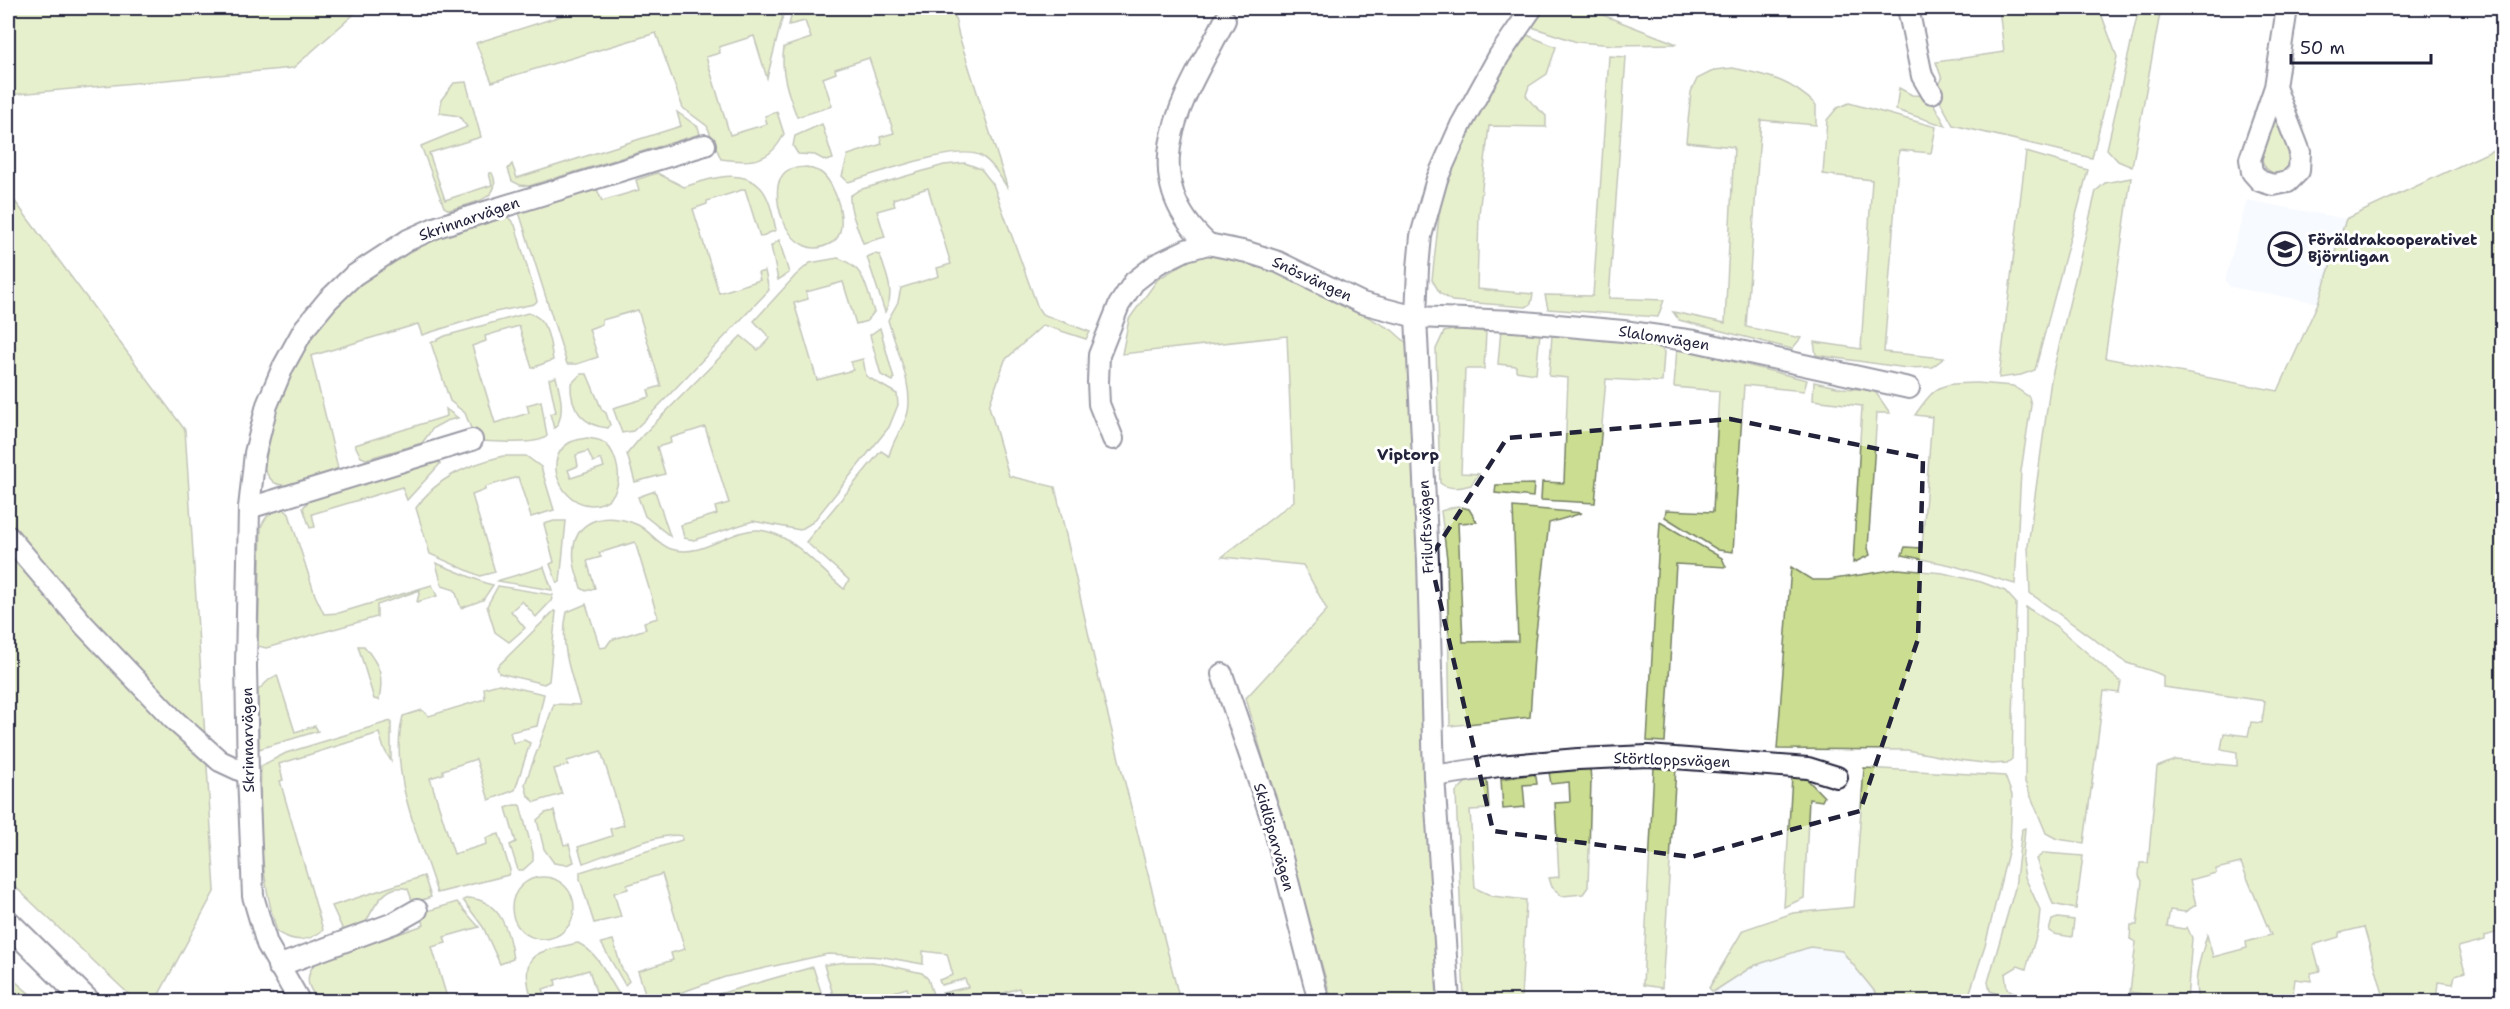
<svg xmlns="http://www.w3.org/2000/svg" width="2510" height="1009" viewBox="0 0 2510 1009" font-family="'Shantell Sans',sans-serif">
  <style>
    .built { fill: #edf3fe }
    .green { fill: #cbdd91; stroke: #768066; stroke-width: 1.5; fill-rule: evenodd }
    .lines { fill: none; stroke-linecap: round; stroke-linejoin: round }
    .minor-casing { stroke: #22223b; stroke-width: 24 }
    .major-casing { stroke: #22223b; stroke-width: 28 }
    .minor { stroke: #fff; stroke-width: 20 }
    .major { stroke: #fff; stroke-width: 24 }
    .marked { fill: none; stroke: #22223b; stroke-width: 4.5; stroke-dasharray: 12 8; stroke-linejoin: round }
    .labels { text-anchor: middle; stroke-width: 6; stroke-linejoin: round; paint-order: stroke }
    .street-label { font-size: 15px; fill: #22223b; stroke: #fff }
    .poi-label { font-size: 15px; font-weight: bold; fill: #22223b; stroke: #fff; text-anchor: start }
    .neighbourhood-label { font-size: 16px; font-weight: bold; fill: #22223b; stroke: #fff }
  </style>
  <rect width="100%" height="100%" fill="#fff"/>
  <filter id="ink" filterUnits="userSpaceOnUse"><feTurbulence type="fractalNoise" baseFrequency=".0167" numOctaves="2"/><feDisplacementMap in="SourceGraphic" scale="12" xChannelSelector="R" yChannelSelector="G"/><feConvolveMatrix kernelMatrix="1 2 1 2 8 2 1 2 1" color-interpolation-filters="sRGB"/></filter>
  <g filter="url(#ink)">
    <g class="built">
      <path d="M 2247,200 L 2346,219 L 2318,303 L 2230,287 L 2225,280 Z"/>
      <path d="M 1810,947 L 1842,951 L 1880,998 L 1880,1001 L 1702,1002 L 1703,998 L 1753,966 Z"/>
    </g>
    <g class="green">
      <path d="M 8,8 L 361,8 L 293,68 L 8,95 Z"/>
      <path d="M 586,8 L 787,8 L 784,11 L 767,78 L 754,36 L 719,47 L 720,53 L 706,57 L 730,135 L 767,124 L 765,116 L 777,112 L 784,134 C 770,163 751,163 721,159 L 707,126 L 683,108 L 656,33 L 492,82 L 476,43 Z"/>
      <path d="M 797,8 L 953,8 L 959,36 L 1008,189 C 1001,178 993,163 981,156 C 959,143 875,174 848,182 L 842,176 L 848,155 L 882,144 L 880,137 L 894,133 L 869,58 L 835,69 L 836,73 L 823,78 L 832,106 L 797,117 C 788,93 780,72 784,47 L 811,38 L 805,21 L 789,25 L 792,13 Z"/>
      <path d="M 1546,8 L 1585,8 L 1677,44 L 1615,45 L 1577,42 L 1532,27 Z"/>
      <path d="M 1999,8 L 2099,8 L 2117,57 L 2092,158 L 1953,125 L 1935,92 L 1942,79 L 1936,62 L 2004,52 Z"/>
      <path d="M 2139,8 L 2161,8 L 2132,167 L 2118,161 L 2107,149 Z"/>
      <path d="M 1527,35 L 1556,47 L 1547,74 L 1529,86 L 1526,95 C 1531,105 1539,108 1546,116 L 1546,127 L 1489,126 L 1479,214 L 1477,289 L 1533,294 L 1531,304 L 1526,307 L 1452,301 L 1440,293 L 1432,280 L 1441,198 L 1465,140 L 1510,59 Z"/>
      <path d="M 1609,56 L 1626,57 L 1609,298 L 1664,300 L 1658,317 L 1548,309 L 1545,295 L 1593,296 Z"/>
      <path d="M 1733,68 C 1769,76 1789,79 1816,105 L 1816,125 L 1761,120 L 1746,327 L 1801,338 L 1792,349 L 1679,320 L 1673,312 L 1725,323 L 1734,147 L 1686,142 L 1691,92 L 1697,79 L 1715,70 Z"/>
      <path d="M 466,82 L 481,137 L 429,153 L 445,200 L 492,185 L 489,173 L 492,173 C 505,200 468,204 449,210 L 444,207 L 421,146 L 467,127 L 459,116 L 440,113 L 441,100 L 454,83 Z"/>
      <path d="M 1899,88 L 1912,95 L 1929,96 L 1946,126 L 1896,110 Z"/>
      <path d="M 1849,103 L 1936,127 L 1931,153 L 1899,150 L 1884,352 L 1944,358 L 1932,367 L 1907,368 L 1816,355 L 1814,342 L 1861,349 L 1872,180 L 1823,174 L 1827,120 L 1837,108 Z"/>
      <path d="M 677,112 L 698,127 L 700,134 L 529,186 L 520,185 L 512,181 L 508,169 L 512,164 L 517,178 L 681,126 Z"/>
      <path d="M 2279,114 L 2295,157 L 2290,168 L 2279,175 C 2248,168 2267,135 2274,115 Z"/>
      <path d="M 822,124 L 833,159 L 826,161 L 815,155 L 798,154 L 793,146 L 795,136 Z"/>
      <path d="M 2502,146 L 2502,931 L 2485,936 L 2485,940 L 2458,947 L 2465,972 L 2455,975 L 2453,984 L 2438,982 L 2436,1001 L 2385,1001 L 2364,927 L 2339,933 L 2339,937 L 2313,945 L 2320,971 L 2311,973 L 2311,981 L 2295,979 L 2293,994 L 2310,998 L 2310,1001 L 2259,1001 L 2239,996 L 2238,1001 L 2199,1001 C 2191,982 2202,954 2207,935 L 2213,957 L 2247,948 L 2246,942 L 2271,935 L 2241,863 L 2216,869 L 2216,873 L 2190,880 L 2196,905 L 2185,912 L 2170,910 L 2167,926 L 2184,929 L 2187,927 L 2192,938 L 2187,1001 L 2149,1001 L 2149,995 L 2130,992 L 2136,942 L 2130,939 L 2131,925 L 2137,925 L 2142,881 L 2139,876 L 2140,863 L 2148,863 L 2157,767 L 2175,760 L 2237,766 L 2237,752 L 2221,749 L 2224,733 L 2248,736 L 2251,722 L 2262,723 L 2265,701 L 2163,687 L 2163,676 C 2156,671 2137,667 2127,663 L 2030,593 L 2028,546 L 2051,380 L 2096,191 L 2105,183 L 2131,178 L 2105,358 L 2278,391 L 2318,303 L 2346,219 Z"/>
      <path d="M 2026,152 L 2088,170 L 2035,370 L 2021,375 L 1999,378 Z"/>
      <path d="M 965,163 L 981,169 L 993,184 L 1038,308 L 1042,314 L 1090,332 L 1086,339 L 1043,325 L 1005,360 L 989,406 L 1009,476 L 1055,487 L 1099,680 L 1180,1001 L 1024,1001 L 1019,988 L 988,998 L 988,1001 L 945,1001 L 942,993 L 968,987 L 965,979 L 941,985 L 939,980 L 953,975 L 947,954 L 923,951 L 923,964 L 884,957 L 828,954 L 725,977 L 674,995 L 647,999 L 638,971 L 673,960 L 671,953 L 685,949 L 662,874 L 627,885 L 628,889 L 614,893 L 621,917 L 594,923 L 580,879 L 580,872 L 682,840 L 682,836 C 663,831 604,856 583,863 L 578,847 L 612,836 L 610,829 L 624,825 L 601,751 L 567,761 L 568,765 L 554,769 L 562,794 L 535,802 L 528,796 L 525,784 L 554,704 L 580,705 C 571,674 559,644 567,612 L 586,604 L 600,648 L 606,647 L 611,640 L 646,629 L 644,622 L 658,618 L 635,542 L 599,553 L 601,557 L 587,561 L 595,588 L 586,591 L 581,588 C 579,580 575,571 574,562 C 569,519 605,510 638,525 C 650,531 658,545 671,549 C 702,559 729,529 759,530 C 793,533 820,570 844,589 L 849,580 L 806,542 L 881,451 L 889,456 C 893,439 901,432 906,418 C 917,393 895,345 888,320 L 898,302 L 901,288 L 939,276 L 937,268 L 951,264 L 928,188 L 893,199 L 895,206 L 877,211 L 885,237 L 863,243 C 858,228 849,211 850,196 L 859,190 L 944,165 Z"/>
      <path d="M 807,167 C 811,169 816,170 820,172 C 836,182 851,230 833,242 C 790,269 767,195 782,176 C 788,167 797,168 807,167 Z"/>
      <path d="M 657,173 L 684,187 C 706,180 740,167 760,187 C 770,197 773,217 776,230 L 760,237 L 745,189 L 707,201 L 707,204 L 693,209 L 719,293 L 760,280 L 758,273 L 765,271 L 769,290 L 651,414 L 633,431 L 622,433 L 613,408 L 650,397 L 648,390 L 661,386 L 638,310 L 602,320 L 602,324 L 589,329 L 598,357 L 577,364 L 567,364 L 519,212 L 596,187 L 602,201 L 639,190 L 636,180 Z"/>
      <path d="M 8,192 L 185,430 L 215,890 L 158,996 L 136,1001 L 8,880 Z"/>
      <path d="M 507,216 L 515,225 L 537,301 L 534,304 L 495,312 L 422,335 L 418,324 L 311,356 L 338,468 C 325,475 289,491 275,483 C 269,479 267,474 264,468 C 271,432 277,395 295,363 C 339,283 420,234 507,216 Z"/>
      <path d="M 779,240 L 789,273 L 778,280 L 771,246 Z"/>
      <path d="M 874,254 L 880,255 C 886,275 896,292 885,312 L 867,257 Z"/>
      <path d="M 1200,254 L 1271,264 L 1392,330 L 1410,346 L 1437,1001 L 1332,1001 L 1246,698 L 1327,610 L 1303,565 L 1222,557 L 1294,501 L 1287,336 L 1122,354 L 1129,319 L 1158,279 Z"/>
      <path d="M 838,258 C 865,267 866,287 874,312 L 867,321 L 856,324 L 843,282 L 806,292 L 808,299 L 794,303 L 817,380 L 853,370 L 851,362 L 863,359 L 866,376 L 897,394 L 898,405 L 889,427 L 813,522 L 800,530 L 753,521 L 694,540 L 684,538 L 681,525 L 717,514 L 715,507 L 729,503 L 705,427 L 670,438 L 671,443 L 657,447 L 665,474 L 635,482 L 627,454 L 642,436 L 741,336 L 758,350 L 770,338 L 754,321 L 796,275 L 810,263 Z"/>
      <path d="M 528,313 C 548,317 550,342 553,360 L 532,368 L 519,326 L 485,336 L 486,341 L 472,346 L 495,423 L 529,413 L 527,405 L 541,401 L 547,436 C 537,446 492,441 476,441 L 465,413 L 450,401 L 431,343 L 445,336 Z"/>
      <path d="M 880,328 L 894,379 L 893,381 L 881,375 L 870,335 Z"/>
      <path d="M 1456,329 L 1486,332 L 1484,369 L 1465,369 L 1461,473 L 1479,474 L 1471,485 C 1461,488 1449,490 1440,483 L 1436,349 L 1444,332 Z"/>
      <path d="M 1501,329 L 1540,333 L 1536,374 L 1516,371 L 1516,366 L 1498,364 Z"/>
      <path d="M 1552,335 L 1657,343 L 1664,352 L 1662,382 L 1606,379 L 1595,503 L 1541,500 L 1542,482 L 1564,483 L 1568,378 L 1549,376 Z"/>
      <path d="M 1677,348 L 1807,380 L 1804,391 L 1744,385 L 1733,552 L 1718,550 L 1665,517 L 1666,510 L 1713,512 L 1719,391 L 1674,387 Z"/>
      <path d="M 581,374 L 587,374 L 602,410 L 606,413 L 610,425 L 608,428 C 583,426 570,408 571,384 Z"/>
      <path d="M 556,377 C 560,394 565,410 557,426 L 554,428 L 550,414 L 556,412 L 549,379 Z"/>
      <path d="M 1814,382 L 1841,388 L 1874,390 L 1890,413 L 1877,413 L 1868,548 L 1870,555 L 1853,563 L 1862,406 L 1813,400 Z"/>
      <path d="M 1977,383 L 2013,386 L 2029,397 L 2031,405 L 2021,471 L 2015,584 L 1951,565 L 1902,555 L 1905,547 L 1922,548 L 1932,417 L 1915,415 C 1937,384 1939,384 1977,383 Z"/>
      <path d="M 446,409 L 458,418 L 446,421 L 433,428 L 422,443 L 366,459 L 361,457 L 355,445 L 447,416 Z"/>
      <path d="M 587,438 C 592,439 597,439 601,441 C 615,447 621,473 617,486 C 615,494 610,500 602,503 C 567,516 538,461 569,443 C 574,440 582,439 587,438 ZM 588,451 L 593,462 L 601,459 L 604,467 L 571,478 L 568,470 L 578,466 L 576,455 Z"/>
      <path d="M 503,456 L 526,456 L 541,467 L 554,510 L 531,517 L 518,477 L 485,487 L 485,490 L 472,495 L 495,572 L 480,576 L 430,554 L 416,508 C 437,477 468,465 503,456 Z"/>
      <path d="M 437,459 L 440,464 L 407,500 L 402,487 L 312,514 L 315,527 L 310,528 L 303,508 L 310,499 Z"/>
      <path d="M 1534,484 L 1533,497 L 1495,493 L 1496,485 Z"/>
      <path d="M 655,491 L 670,536 L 645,516 L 638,497 Z"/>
      <path d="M 1457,506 L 1469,509 L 1477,522 L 1458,523 L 1463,642 L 1518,641 L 1513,507 L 1582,513 L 1549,523 L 1535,641 L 1530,717 L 1450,726 L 1447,559 L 1441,511 Z"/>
      <path d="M 284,509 L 289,514 L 315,595 L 324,614 L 339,613 L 432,585 L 437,596 L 417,602 L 420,590 L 377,605 L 377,617 L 266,648 L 258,646 L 261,527 C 266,515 272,510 284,509 Z"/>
      <path d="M 554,521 L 566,521 L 560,582 L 557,583 L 550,564 L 554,562 L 544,524 Z"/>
      <path d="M 1660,522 L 1722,558 L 1726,567 L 1676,564 L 1665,742 L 1647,741 Z"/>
      <path d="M 436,563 L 485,583 L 493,585 L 483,600 L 461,608 L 455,590 L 442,586 Z"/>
      <path d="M 544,567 L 552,590 L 498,581 L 500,580 Z"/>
      <path d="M 1791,567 L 1812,580 L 1828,580 L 1898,569 L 1943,573 L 1981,582 L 2005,591 L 2016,603 L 2012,759 L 2007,763 L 1992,764 L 1959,760 L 1907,750 L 1777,749 Z"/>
      <path d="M 498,586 L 553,595 L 551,601 L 536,617 L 522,601 L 511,611 L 525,628 L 509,642 L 495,632 L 487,606 Z"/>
      <path d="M 2026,607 L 2056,626 L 2121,682 L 2119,693 L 2104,691 L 2084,843 L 2057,839 L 2046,833 L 2025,782 Z"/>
      <path d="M 554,611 L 556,612 L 549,681 L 544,684 L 499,673 L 497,667 Z"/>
      <path d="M 358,646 L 364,646 C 380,666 384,675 379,700 L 374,699 Z"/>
      <path d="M 277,675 L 295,732 L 315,726 L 318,731 L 259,749 L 258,690 L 270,679 Z"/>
      <path d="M 499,684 L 544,694 L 537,726 L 510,732 L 513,743 L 524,740 L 530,743 L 515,790 L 489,800 L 476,759 L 443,770 L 443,774 L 430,778 L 454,854 L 487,844 L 486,838 L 499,834 L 510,870 L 508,875 L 437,893 C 420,838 388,774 403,716 L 422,710 L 429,716 L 485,699 L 484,688 Z"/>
      <path d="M 391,721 L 391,761 L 384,749 L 379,733 L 279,764 L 283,780 L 280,781 L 323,930 C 307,943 294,942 277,932 C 260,876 259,824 261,766 L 286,753 Z"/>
      <path d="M 1654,767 L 1676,768 L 1662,988 L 1643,985 Z"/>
      <path d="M 1590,768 L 1591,780 L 1588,887 L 1583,894 L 1562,896 L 1552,887 L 1549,878 L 1559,877 L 1555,803 L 1570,802 L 1569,782 L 1551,784 L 1549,772 Z"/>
      <path d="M 1864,768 L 2005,776 L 2012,795 L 2010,844 L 1985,946 L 1967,1001 L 1880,1001 L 1880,998 L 1842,951 L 1810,947 L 1753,966 L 1713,992 L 1709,988 L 1743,930 L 1793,913 L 1854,907 Z"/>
      <path d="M 1534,774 L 1536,777 L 1537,784 L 1523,785 L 1525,807 L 1503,809 L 1501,779 Z"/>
      <path d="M 1792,776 L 1804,776 L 1824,797 L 1822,801 L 1809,799 L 1804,898 L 1784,907 Z"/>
      <path d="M 1467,781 L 1487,781 L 1489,809 L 1470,810 L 1475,888 L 1492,896 L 1526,900 L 1521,1001 L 1464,1001 L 1456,792 Z"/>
      <path d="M 514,805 L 520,805 L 533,853 L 533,861 L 523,870 L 518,870 L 510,845 L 516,842 L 506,808 Z"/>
      <path d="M 554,811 L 564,845 L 569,844 L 574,862 L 566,865 L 554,863 L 544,849 L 537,820 L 545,813 Z"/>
      <path d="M 2025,828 L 2022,861 L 2025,877 L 2040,910 L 2038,930 L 2026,969 L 2018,966 L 2005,974 L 2007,989 L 2018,994 L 2019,1001 L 1990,991 L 1988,982 L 2015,888 L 2022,829 Z"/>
      <path d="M 2044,853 L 2083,856 L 2076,909 L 2053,904 L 2036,859 Z"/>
      <path d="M 424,876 L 431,897 L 413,903 L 408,889 C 386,882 374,906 366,922 L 343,930 L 332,906 Z"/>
      <circle cx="543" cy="908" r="31"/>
      <path d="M 468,898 C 501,900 509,931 513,959 L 500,964 L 483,927 L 463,900 Z"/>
      <path d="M 457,902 L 479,927 L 444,937 L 446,943 L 432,947 L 448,1001 L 319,1001 C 307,987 304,978 315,963 L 424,925 L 421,913 Z"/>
      <path d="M 2058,918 L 2074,920 L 2072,937 L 2054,934 L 2049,931 L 2052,920 Z"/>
      <path d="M 613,940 L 621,967 L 629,981 L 625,985 L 601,943 Z"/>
      <path d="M 578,943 C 602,955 608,981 624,1001 L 599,1001 L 589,970 L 555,980 L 556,985 L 543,989 L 547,1001 L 532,1001 C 519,952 533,953 578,943 Z"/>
      <path d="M 846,962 L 873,962 L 922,973 L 928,979 L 935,1001 L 911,1001 L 907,988 L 873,998 L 873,1001 L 835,1001 L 824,965 Z"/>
      <path d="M 813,967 L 824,1001 L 706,1001 L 705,998 Z"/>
      <path d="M 8,975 L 38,1001 L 8,1001 Z"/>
    </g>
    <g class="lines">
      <g class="minor-casing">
        <g id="minor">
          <path d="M 1908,8 L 1922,76 L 1932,93"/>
          <path d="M 2275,87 L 2300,152 L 2299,171 L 2288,182 L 2273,185 L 2260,181 L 2252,172 L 2250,159 L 2275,87 L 2287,8"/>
          <path d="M 1208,244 C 1129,173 1187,93 1225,20"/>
          <path d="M 1113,439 L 1099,404 L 1098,382 L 1099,355 L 1119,305 L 1134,282 L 1157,264 L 1186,250 L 1208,244 L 1247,252 L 1278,262 L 1362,303 L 1416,317 L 1513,321 L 1623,331 L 1694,341 L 1909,388"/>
          <path d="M 249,508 L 472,440"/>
          <path d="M 8,536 L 84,625 L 173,719 L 220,761 L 248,774"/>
          <path d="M 1222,674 L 1273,823 L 1319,1002"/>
          <path d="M 1434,776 L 1499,766 L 1578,759 L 1648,756 L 1808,768 L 1837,777"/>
          <path d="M 278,966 L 394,923 L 417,910"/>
          <path d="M 300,1002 L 267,944 L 253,896 L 248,774 L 246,666 L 249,508 L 255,453 L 267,405 L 283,367 L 304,329 L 328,300 L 353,276 L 408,240 L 437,227 L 482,213 L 705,145"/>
          <path d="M 1449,1002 L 1434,776 L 1428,561 L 1416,317 L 1418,268 L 1421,236 L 1437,179 L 1461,125 L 1499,56 L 1532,8"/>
        </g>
      </g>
      <g class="major-casing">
        <path id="major" d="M 8,923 L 88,1002"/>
      </g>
      <use href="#minor" class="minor"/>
      <use href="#major" class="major"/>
    </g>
  </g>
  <path d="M0 0H2510V1009H0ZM 1730,419 L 1923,458 L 1918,639 L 1860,811 L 1691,857 L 1493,831 L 1430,558 L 1507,438 Z" fill="#fff" fill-opacity=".55" fill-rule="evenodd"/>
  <path class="marked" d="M 1730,419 L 1923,458 L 1918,639 L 1860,811 L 1691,857 L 1493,831 L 1430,558 L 1507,438 Z"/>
  <defs>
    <g id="school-ring" transform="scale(1.725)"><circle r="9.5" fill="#fff" stroke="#22223b" stroke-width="1.5"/><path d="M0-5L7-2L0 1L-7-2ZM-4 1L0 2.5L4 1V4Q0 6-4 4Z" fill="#22223b"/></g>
  </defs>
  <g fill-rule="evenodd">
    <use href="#school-ring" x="2285" y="249"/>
  </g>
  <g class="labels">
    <g class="street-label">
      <text transform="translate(469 219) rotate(-19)" y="5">Skrinnarvägen</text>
      <text transform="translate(1312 279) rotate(25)" y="5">Snösvängen</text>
      <text transform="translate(1664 338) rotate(9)" y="5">Slalomvägen</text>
      <text transform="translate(1426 527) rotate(-93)" y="5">Friluftsvägen</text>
      <text transform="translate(248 740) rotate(-91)" y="5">Skrinnarvägen</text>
      <text transform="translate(1672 760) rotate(2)" y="5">Störtloppsvägen</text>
      <text transform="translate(1274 837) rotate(74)" y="5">Skidlöparvägen</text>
    </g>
    <g class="poi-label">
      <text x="2308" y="245">Föräldrakooperativet<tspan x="2308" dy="17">Björnligan</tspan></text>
    </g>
    <g class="neighbourhood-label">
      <text x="1408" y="460">Viptorp</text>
    </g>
  </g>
  <rect width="2510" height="1009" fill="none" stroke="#fff" stroke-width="30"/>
  <rect x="15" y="15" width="2480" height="979" fill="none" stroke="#22223b" stroke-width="2" filter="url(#ink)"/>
  <path d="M2291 54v9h140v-9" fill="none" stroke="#22223b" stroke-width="3"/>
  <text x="2300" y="54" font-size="18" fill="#22223b" stroke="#ffffff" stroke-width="4.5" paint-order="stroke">50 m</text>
</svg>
